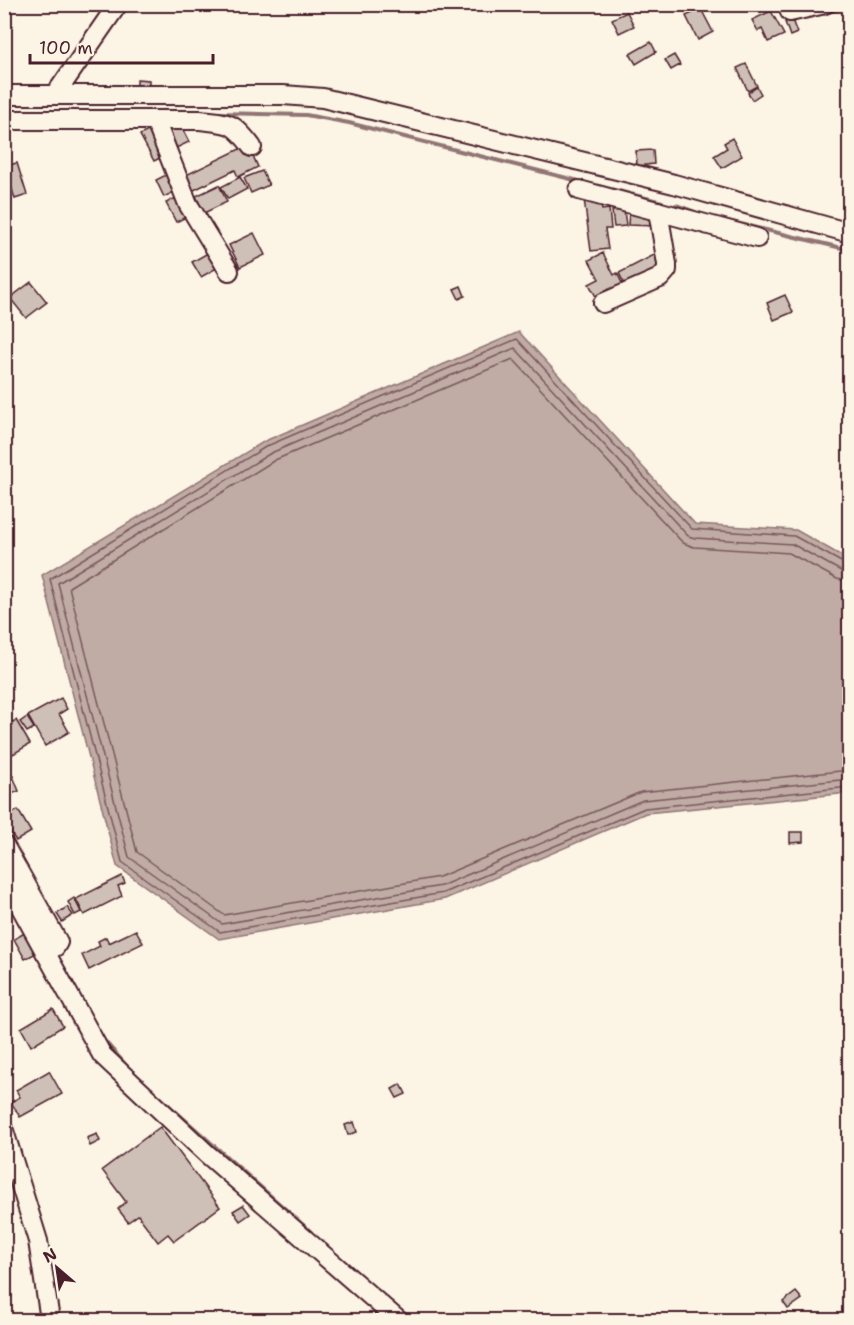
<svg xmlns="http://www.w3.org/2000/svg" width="854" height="1325" viewBox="0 0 854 1325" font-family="'Shantell Sans',sans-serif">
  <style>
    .water { fill: #c0aca5; stroke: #917474; stroke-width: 1.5 }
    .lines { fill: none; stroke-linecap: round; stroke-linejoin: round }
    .shore { stroke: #79575c; stroke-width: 1.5 }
    .stream { stroke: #917474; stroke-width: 4 }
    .building { fill: #cfc0b7; stroke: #4a1f2b; stroke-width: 1.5 }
    .minor-casing { stroke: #4a1f2b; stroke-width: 22 }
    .minor { stroke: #fcf5e5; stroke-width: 18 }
  </style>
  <rect width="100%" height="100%" fill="#fcf5e5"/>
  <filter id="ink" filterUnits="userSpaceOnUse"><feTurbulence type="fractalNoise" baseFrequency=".0167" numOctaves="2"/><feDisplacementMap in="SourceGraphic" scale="12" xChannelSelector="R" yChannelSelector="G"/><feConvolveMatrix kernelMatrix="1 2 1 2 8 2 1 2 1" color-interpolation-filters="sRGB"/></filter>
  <g filter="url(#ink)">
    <path class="water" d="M 519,332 L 695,524 L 796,530 L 849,560 L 849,793 L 646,813 L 445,899 L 219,939 L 117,866 L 42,575 L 265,441 Z"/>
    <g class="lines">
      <g class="shore">
        <path d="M 850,565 L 845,564 L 794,536 L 692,529 L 517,339 L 267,446 L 50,579 L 122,862 L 220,932 L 443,893 L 645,808 L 850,787"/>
        <path d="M 850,572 L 841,571 L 792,544 L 695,538 L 688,536 L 515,348 L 271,453 L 58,583 L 129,857 L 222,924 L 441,886 L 643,800 L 850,779"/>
        <path d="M 850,582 L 837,579 L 789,553 L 694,547 L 683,543 L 513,359 L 275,460 L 69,587 L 137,852 L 224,915 L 439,877 L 641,792 L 850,770"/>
      </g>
      <g class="stream">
        <path d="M 216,113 L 306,115 L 349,123 L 662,202"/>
        <path d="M 676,205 L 695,212"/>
        <path d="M 728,221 L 850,250"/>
        <path d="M 101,1037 L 134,1074"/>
        <path d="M 155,1093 L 311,1232"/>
      </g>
    </g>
    <g class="building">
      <path d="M 828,4 L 844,4 L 844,9 L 830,12 Z"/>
      <path d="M 701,9 L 713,32 L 698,40 L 686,16 Z"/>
      <path d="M 771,11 L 784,35 L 768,42 L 762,29 L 758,31 L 752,20 Z"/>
      <path d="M 627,12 L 634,26 L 619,33 L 612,19 Z"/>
      <path d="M 792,20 L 797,33 L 790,36 L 785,22 Z"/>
      <path d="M 651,42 L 656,52 L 636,64 L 630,54 Z"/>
      <path d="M 674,55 L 680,65 L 671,70 L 665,60 Z"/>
      <path d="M 746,64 L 757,86 L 748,91 L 737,68 Z"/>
      <path d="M 137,79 L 149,80 L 149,90 L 137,90 Z"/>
      <path d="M 757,87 L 761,94 L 752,100 L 748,93 Z"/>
      <path d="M 180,124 L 189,142 L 174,149 L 165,131 Z"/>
      <path d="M 154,128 L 168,154 L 154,161 L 140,135 Z"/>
      <path d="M 732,138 L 742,156 L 722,168 L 714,156 L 727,148 L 724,143 Z"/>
      <path d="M 248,145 L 258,167 L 238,177 L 235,170 L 192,191 L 184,176 Z"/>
      <path d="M 653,150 L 654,164 L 637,166 L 636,151 Z"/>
      <path d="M 17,163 L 27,195 L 15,199 L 5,166 Z"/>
      <path d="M 262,171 L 269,185 L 251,193 L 244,178 Z"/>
      <path d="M 172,172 L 180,189 L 164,197 L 156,180 Z"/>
      <path d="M 240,177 L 247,189 L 228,199 L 221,187 Z"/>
      <path d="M 219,185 L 227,202 L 204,213 L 196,196 Z"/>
      <path d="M 182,195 L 192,214 L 176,222 L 166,203 Z"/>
      <path d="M 600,197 L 602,210 L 609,209 L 611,229 L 605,229 L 608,249 L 591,251 L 584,199 Z"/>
      <path d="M 624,210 L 626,226 L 614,227 L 612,211 Z"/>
      <path d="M 629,212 L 657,213 L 656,226 L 628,225 Z"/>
      <path d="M 254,233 L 265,255 L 240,267 L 229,245 Z"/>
      <path d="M 213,250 L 222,265 L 201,277 L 192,262 Z"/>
      <path d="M 603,253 L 614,275 L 617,273 L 624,287 L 598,300 L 589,284 L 599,279 L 589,260 Z"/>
      <path d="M 656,254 L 663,268 L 626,287 L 619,273 Z"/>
      <path d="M 31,282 L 47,302 L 26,318 L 10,298 Z"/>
      <path d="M 461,286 L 465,296 L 459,299 L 454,289 Z"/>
      <path d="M 785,295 L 793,312 L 774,320 L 767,303 Z"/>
      <path d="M 61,698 L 67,709 L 59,714 L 69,732 L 45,746 L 28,716 Z"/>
      <path d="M 27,717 L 34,728 L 27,732 L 20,722 Z"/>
      <path d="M 16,720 L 30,744 L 13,754 L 4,739 L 4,727 Z"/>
      <path d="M 13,776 L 19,791 L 4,797 L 4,780 Z"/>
      <path d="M 18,810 L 31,832 L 16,841 L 4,822 L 4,818 Z"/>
      <path d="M 790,832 L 803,832 L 803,842 L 790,843 Z"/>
      <path d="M 122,876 L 125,883 L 118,886 L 122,896 L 84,915 L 76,899 Z"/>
      <path d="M 74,898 L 81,912 L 75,915 L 68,902 Z"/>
      <path d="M 67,907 L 73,915 L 62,922 L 57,914 Z"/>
      <path d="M 136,930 L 143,943 L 89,970 L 82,955 L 100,946 L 98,941 L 106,937 L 109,943 Z"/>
      <path d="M 28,931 L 40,951 L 25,959 L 14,939 Z"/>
      <path d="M 53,1009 L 63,1026 L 31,1046 L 21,1028 Z"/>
      <path d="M 49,1071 L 62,1094 L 20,1117 L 11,1102 L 20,1097 L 16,1090 Z"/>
      <path d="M 401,1084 L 406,1094 L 397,1098 L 392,1089 Z"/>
      <path d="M 354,1122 L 357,1132 L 348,1135 L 345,1125 Z"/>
      <path d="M 160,1127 L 220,1207 L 174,1241 L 168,1234 L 158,1242 L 138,1215 L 128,1222 L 118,1209 L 126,1202 L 102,1170 Z"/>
      <path d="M 97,1134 L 100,1141 L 90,1146 L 87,1138 Z"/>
      <path d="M 243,1205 L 250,1214 L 240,1221 L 233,1211 Z"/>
      <path d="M 796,1292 L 802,1299 L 788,1309 L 783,1302 Z"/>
    </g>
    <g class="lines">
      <g class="minor-casing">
        <g id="minor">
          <path d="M 787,4 L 790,12 L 825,4"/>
          <path d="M 4,95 L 283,95 L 323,98 L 674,184 L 850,233"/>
          <path d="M 55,95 L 118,4"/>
          <path d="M 4,120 L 200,120 C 230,123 233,122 252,147"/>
          <path d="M 155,120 L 188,204 L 229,271"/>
          <path d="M 579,190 L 757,238"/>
          <path d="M 603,303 L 660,278 L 667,270 L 667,264 L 658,211"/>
          <path d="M 4,845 L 58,942 L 55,947 L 45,952"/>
          <path d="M 4,877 L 102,1055 L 207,1154 L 398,1320"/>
          <path d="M 4,1131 L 38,1241 L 50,1320"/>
        </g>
      </g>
      <use href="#minor" class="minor"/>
    </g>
  </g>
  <rect width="854" height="1325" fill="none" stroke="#fcf5e5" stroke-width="24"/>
  <rect x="12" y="12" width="830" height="1301" fill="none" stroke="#4a1f2b" stroke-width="2" filter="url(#ink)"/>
  <g transform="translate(57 1268) rotate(331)" stroke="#fcf5e5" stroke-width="4.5" paint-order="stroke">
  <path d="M0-4.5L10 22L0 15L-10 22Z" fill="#4a1f2b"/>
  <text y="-9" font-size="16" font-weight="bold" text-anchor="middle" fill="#4a1f2b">N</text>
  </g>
  <path d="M30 54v9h183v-9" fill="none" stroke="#4a1f2b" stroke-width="3"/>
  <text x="39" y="54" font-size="18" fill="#4a1f2b" stroke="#fcf5e5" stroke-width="4.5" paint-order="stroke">100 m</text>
</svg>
